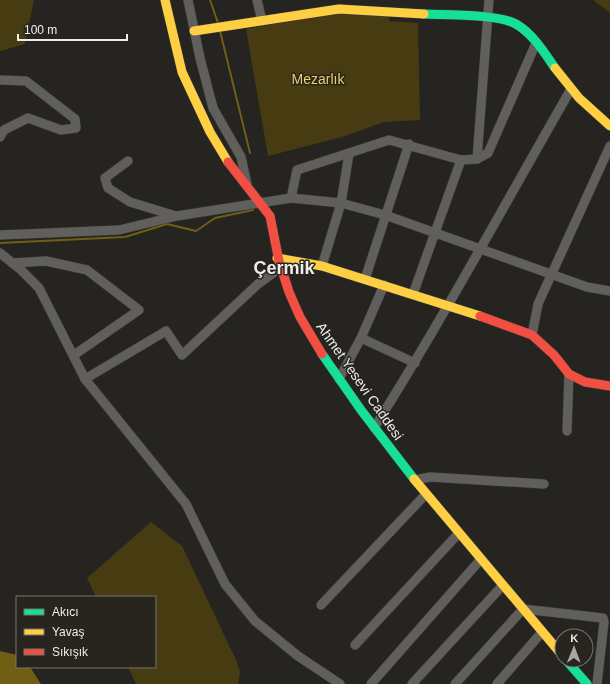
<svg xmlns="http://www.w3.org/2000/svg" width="610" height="684" viewBox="0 0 610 684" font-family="Arial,sans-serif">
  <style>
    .green { fill: #473b12 }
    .water { fill: #715e15 }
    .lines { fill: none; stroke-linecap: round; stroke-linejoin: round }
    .stream { stroke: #715e15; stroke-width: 2 }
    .street-casing { stroke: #3f3e3a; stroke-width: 10 }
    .fast-casing { stroke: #3f3e3a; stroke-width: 10 }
    .slow-casing { stroke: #3f3e3a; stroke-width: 10 }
    .jam-casing { stroke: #3f3e3a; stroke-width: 10 }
    .street { stroke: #605f5c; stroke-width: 9 }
    .fast { stroke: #16e098; stroke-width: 9 }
    .slow { stroke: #ffcf43; stroke-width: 9 }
    .jam { stroke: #f24e42; stroke-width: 9 }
    .labels { text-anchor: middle; stroke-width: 3; stroke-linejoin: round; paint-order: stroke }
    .park-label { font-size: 14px; fill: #efd06a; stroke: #27251e }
    .street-label { font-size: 14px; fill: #efede9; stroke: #27251e }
    .district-label { font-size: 18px; font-weight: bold; fill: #efede9; stroke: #27251e }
  </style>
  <rect width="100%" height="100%" fill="#252420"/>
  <g class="green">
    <path d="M 0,0 L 34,0 L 25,44 L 0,51 Z"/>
    <path d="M 593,0 L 610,0 L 610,13 Z"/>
    <path d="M 344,12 L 389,16 L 389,21 L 418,23 L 420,120 L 384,122 L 342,137 L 268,156 L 246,29 Z"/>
    <path d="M 151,522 L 182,546 L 236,660 L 240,672 L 238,684 L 136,684 L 128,667 L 155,667 L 155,597 L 96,597 L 87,578 Z"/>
  </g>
  <path class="water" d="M 0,651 L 17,655 L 17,667 L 30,667 L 41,684 L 0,684 Z"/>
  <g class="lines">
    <g class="stream">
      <path d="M 210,0 L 218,23"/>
      <path d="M 220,31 L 250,153"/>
      <path d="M 0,243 L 125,237 L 167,224 L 196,231 L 215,218 L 253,210"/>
    </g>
    <g class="street-casing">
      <g id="street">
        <path d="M 188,0 L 200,58 L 213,108 L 241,157 L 247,184"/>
        <path d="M 257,0 L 262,21"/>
        <path d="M 0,80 L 26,81 L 75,119 L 76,128 L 61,130 L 28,118 L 4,130 L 0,137"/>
        <path d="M 477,159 L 489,0"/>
        <path d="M 128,161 L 105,178 L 108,188 L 130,202 L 176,216"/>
        <path d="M 291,198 L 297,170 L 389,140 L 461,160 L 477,159 L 488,153 L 536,43"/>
        <path d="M 0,235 L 119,230 L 177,216 L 291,198 L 341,203 L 385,215 L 587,287 L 610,291"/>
        <path d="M 0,253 L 20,269 L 39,288 L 85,379 L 186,504 L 225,584 L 255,621 L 298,656 L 340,684"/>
        <path d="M 12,263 L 46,261 L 87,270 L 139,310 L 74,355"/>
        <path d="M 322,266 L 341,203 L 349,154"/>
        <path d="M 365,279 L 409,144"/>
        <path d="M 413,294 L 461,160"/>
        <path d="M 532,335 L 538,304 L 610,146"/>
        <path d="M 361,338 L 415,363"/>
        <path d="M 85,379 L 166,331 L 182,355 L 258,284 L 280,268"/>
        <path d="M 339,379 L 361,338 L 384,285"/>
        <path d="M 374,428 C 444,317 506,202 571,89"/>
        <path d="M 567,431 L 569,374"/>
        <path d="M 415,480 L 430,477 L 544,484"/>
        <path d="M 321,605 L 426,494"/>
        <path d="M 355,645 L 459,533"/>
        <path d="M 371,684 L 481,559"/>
        <path d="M 412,684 L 503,585"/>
        <path d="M 455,684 L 523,609 L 603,618 L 604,622 L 597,684"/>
        <path d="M 497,684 L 542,632"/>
      </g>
    </g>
    <g class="fast-casing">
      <g id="fast">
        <path d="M 424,14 C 445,15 499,14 516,24 C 533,34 544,52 555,68"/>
        <path d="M 322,354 L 361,410 L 414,479"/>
        <path d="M 566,660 L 587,684"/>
      </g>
    </g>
    <g class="slow-casing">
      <g id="slow">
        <path d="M 165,0 L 182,72 L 210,132 L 228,162"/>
        <path d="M 194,31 L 339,9 L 424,14"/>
        <path d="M 555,68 L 579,98 L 610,126"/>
        <path d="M 277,258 L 322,266 L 480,316"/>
        <path d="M 414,479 L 562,655"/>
      </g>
    </g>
    <g class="jam-casing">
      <g id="jam">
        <path d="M 228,162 L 270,216 L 279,261 L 289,292 L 300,317 L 322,354"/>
        <path d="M 480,316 L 532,335 L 554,355 L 569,374 L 585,382 L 610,386"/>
      </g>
    </g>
    <use href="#street" class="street"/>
    <use href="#fast" class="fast"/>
    <use href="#slow" class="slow"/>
    <use href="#jam" class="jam"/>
  </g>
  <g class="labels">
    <g class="park-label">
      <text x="318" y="84">Mezarlık</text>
    </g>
    <g class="street-label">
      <text transform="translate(360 381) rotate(55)" y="5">Ahmet Yesevi Caddesi</text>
    </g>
    <g class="district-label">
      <text x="284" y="274">Çermik</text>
    </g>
  </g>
  <rect x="16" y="596" width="140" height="72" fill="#27251e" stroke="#77756f"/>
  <rect x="24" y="609" width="20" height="6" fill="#16e098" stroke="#77756f"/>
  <text x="52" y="616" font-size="12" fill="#efede9">Akıcı</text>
  <rect x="24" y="629" width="20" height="6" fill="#ffcf43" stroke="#77756f"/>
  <text x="52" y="636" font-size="12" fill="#efede9">Yavaş</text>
  <rect x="24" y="649" width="20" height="6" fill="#f24e42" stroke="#77756f"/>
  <text x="52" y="656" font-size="12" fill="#efede9">Sıkışık</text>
  <g transform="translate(574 648) rotate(1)"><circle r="19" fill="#27251e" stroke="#77756f"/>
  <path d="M0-3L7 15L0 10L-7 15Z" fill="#a8a7a3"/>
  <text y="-6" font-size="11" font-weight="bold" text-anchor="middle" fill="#efede9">K</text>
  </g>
  <path d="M18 34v6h109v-6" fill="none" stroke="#efede9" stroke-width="2"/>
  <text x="24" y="34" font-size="12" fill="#efede9" stroke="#27251e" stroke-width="3" paint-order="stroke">100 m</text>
</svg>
